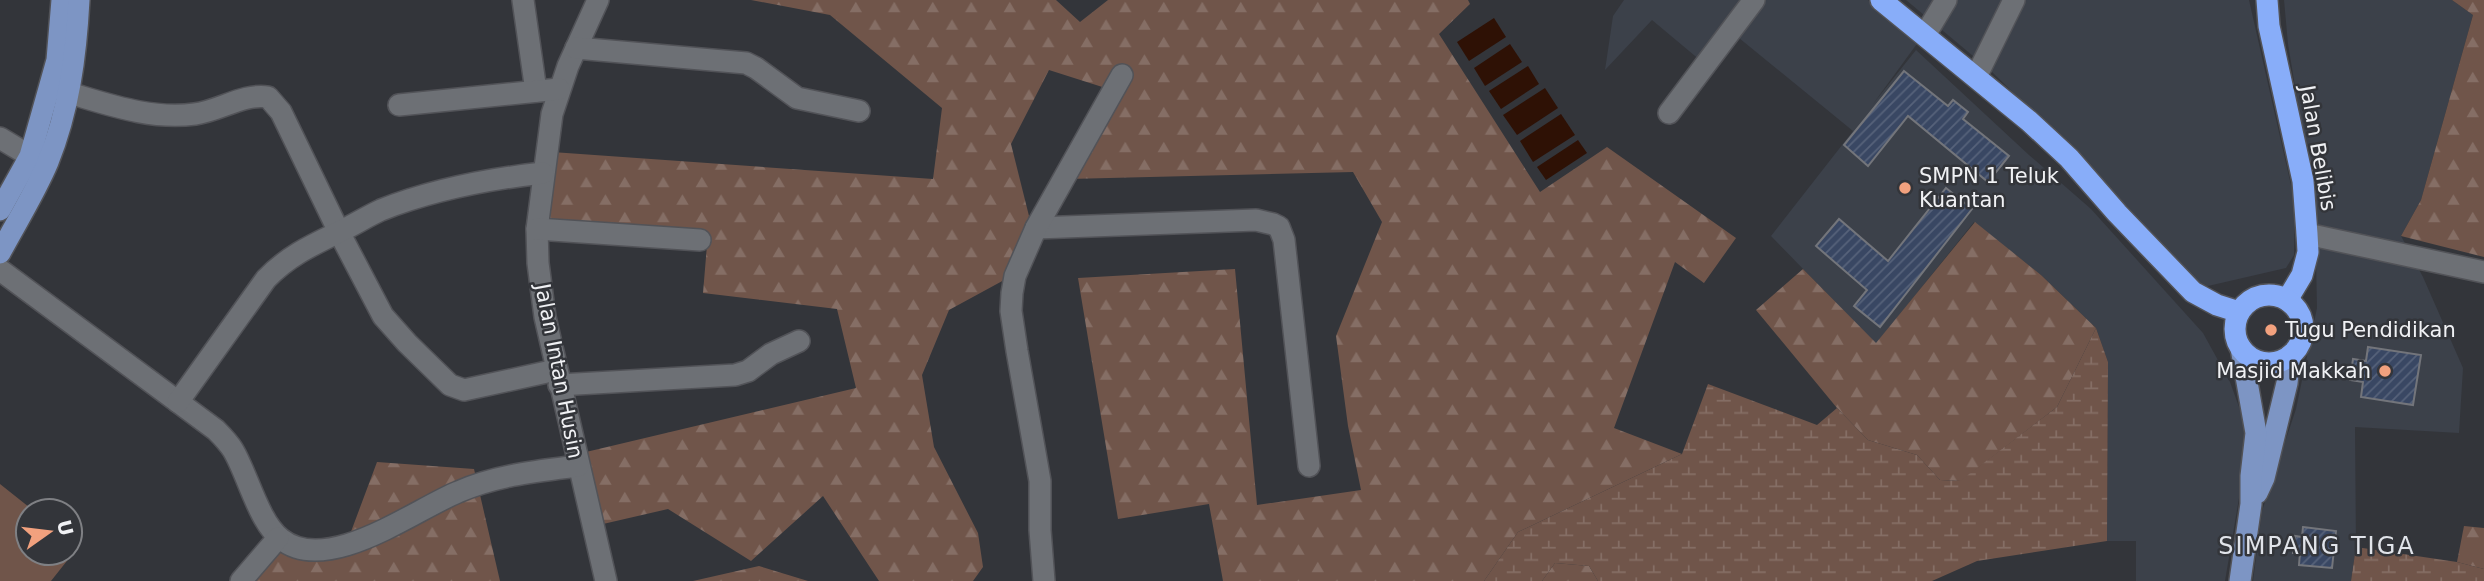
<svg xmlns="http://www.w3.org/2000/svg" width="2484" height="581" viewBox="0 0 2484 581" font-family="'DejaVu Sans',sans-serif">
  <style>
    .built { fill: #3c414a }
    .forest { fill: url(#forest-firs) }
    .wetland { fill: url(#wetland-marsh) }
    .green { fill: #70554a }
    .water { fill: #2e1105 }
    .building { fill: url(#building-hatch); stroke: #73757b; stroke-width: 2 }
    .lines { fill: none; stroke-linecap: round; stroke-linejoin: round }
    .minor-casing { stroke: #525358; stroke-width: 24 }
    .major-casing { stroke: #525358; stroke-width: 24 }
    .highway-casing { stroke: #525358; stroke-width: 24 }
    .minor { stroke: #6d7075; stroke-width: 21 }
    .major { stroke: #7d95c4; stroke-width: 21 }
    .highway { stroke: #88adf9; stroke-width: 21 }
    .poi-dot { fill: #f2a17e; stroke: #33353a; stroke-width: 2.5 }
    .labels { text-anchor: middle; stroke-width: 5; stroke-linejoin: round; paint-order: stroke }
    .street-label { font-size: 21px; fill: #f0f1f4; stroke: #33353a }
    .poi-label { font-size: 21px; fill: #f0f1f4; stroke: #33353a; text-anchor: start }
    .quarter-label { font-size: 24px; letter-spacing: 2px; fill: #e1e4ea; stroke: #33353a }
  </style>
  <defs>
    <pattern id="forest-firs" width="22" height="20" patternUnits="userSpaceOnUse" patternTransform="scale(1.75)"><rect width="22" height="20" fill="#70554a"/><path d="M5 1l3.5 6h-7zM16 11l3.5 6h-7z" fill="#856e65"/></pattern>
    <pattern id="wetland-marsh" width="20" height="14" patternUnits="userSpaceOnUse" patternTransform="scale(1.75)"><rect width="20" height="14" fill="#70554a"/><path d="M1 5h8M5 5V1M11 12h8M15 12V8" fill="none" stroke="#856e65"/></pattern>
    <pattern id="building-hatch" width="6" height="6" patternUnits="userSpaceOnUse" patternTransform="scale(1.75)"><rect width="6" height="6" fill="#394763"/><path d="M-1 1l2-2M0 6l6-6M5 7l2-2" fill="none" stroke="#56627a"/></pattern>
  </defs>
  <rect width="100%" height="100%" fill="#33353a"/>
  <g class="built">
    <path d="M 1624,0 L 1868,0 L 1919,41 L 1873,104 L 1916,50 L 2029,155 L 2091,209 L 2203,333 L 2230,382 L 2247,429 L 2248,445 L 2225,581 L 2136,581 L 2136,541 L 2107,541 L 2108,362 L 2096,328 L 2041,275 L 1974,222 L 1876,344 L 1771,236 L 1853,131 L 1728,29 L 1701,61 L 1652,20 L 1605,70 L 1613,16 Z"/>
    <path d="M 1906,0 L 2249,0 L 2295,203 L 2294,255 L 2286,268 L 2208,286 L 2196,285 L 2090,168 L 1991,71 Z"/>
    <path d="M 2284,0 L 2452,0 L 2473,15 L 2421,200 L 2401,236 L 2423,277 L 2463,368 L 2459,433 L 2355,427 L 2356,547 L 2351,581 L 2253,581 L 2262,511 L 2296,409 L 2317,308 L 2315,207 L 2288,44 Z"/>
  </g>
  <g class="forest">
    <path d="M 751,0 L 1056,0 L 1080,22 L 1108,0 L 1468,0 L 1470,4 L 1439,34 L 1540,192 L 1607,147 L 1736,238 L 1704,283 L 1675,262 L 1614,428 L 1682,454 L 1518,532 L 1484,581 L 1223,581 L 1209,504 L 1118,519 L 1078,278 L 1235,269 L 1257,505 L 1361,490 L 1348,426 L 1336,336 L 1382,222 L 1353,172 L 1068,179 L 1118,92 L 1049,70 L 1011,144 L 1029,216 L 1006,279 L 949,310 L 922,375 L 934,447 L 978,533 L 983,567 L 973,581 L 879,581 L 823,496 L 751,561 L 668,509 L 603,524 L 586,452 L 856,388 L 837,309 L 703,293 L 708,233 L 544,223 L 552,152 L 933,179 L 942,108 L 830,15 Z"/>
    <path d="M 2452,0 L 2484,0 L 2484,257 L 2401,236 L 2421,200 L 2473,15 Z"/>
    <path d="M 1975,222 L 2041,275 L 2096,328 L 2057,407 L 1961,481 L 1940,480 L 1917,455 L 1868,440 L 1837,408 L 1756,310 L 1803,269 L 1876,343 Z"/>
    <path d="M 377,462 L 474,469 L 500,581 L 252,581 L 284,533 L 304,544 L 349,537 Z"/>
    <path d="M 2464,526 L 2484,528 L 2484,569 L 2457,562 Z"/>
    <path d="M 1555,563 L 1589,566 L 1598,581 L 1542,581 Z"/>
    <path d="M 759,566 L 808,581 L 693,581 Z"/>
  </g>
  <g class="wetland">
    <path d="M 2096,328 L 2108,362 L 2107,541 L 1977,561 L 1932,581 L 1598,581 L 1589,566 L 1555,563 L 1542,581 L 1484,581 L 1518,532 L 1682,454 L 1708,384 L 1817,425 L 1837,408 L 1868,440 L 1917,455 L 1940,480 L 1960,481 L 2057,407 Z"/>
    <path d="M 2356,547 L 2457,562 L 2484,569 L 2484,581 L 2351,581 Z"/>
  </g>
  <path class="green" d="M 0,484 L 34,511 L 28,511 L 28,553 L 70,553 L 70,540 L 78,547 L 51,581 L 0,581 Z"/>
  <g class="water">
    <path d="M 1494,18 L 1506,37 L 1469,61 L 1457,42 Z"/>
    <path d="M 1510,44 L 1522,62 L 1485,86 L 1474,68 Z"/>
    <path d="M 1528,66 L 1539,84 L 1501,109 L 1489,91 Z"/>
    <path d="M 1545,88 L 1558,108 L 1517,135 L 1503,115 Z"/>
    <path d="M 1561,114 L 1575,135 L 1533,162 L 1520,141 Z"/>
    <path d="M 1578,140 L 1587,153 L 1546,180 L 1537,167 Z"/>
  </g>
  <g class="building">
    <path d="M 1904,71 L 1948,106 L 1953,100 L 1968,112 L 1963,119 L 2009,156 L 1988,182 L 1908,116 L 1868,166 L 1844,145 Z"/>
    <path d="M 1946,188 L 1972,209 L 1880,327 L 1854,306 L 1867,290 L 1816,246 L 1839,219 L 1888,261 Z"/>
    <path d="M 2368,347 L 2421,355 L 2413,405 L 2361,397 L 2363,382 L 2350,380 L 2353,359 L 2366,361 Z"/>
    <path d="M 2303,527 L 2336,531 L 2332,568 L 2299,565 L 2300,553 L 2293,553 L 2295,536 L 2302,537 Z"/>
  </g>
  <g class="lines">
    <g class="minor-casing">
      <g id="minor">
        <path d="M 523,0 L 536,91"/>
        <path d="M 598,0 L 568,66 L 552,114 L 537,229 L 538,263 L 545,317 L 606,581"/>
        <path d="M 1925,35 L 1946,0"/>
        <path d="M 576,48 L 746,63 L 756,68 L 797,98 L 859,111"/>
        <path d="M 1976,77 L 2014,0"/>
        <path d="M 69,93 C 110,105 152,120 195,114 C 219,111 244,93 268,97 L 281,112 L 339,232 L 383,316 L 407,343 L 450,385 L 464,390 L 556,370"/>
        <path d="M 399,105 L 559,89"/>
        <path d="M 1669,113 L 1754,0"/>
        <path d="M 0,138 L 30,156"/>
        <path d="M 1036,228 L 1256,220 L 1273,224 L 1279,227 L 1284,240 L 1309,466"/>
        <path d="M 537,229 L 700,240"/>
        <path d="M 2307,234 L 2484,272"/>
        <path d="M 0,270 L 216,430 C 222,436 228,442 233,450 C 248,475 258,521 281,539 C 327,576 414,510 458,492 C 496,475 538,471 578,466"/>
        <path d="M 559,385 L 735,375 L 748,371 L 771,354 L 799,341"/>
        <path d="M 178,402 L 266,279 C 287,257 310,246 337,233 C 352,226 366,217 381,210 C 432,190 488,179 543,173"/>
        <path d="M 241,581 L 278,538"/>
        <path d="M 1044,581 L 1040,530 L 1040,481 L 1017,351 L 1011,311 L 1012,293 L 1015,276 L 1036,228 L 1122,75"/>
      </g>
    </g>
    <g class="major-casing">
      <g id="major">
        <path d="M 0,210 L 30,156 L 57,60 L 62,0"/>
        <path d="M 0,253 C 16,223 35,193 48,162 C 69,110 76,56 79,0"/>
        <path d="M 2257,493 L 2264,478 L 2287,383 L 2290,356"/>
        <path d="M 2240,581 L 2251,504 L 2251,476 L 2256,433 L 2241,348"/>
      </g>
    </g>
    <g class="highway-casing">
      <g id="highway">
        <path d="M 1881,0 L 2029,121 L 2069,158 L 2117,213 L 2193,292 L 2217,305 L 2239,312"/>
        <path d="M 2267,0 L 2269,26 L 2303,181 L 2307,234 L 2308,252 L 2302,275 L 2287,300"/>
        <circle cx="2269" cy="329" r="34"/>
      </g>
    </g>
    <use href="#minor" class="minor"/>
    <use href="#major" class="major"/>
    <use href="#highway" class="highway"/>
  </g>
  <g class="poi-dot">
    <circle cx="1905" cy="188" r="7"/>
    <circle cx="2271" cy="330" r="7"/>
    <circle cx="2385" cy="371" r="7"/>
  </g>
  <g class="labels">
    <g class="street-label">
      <text transform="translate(2318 148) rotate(80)" y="7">Jalan Belibis</text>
      <text transform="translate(559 371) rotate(79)" y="7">Jalan Intan Husin</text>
    </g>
    <g class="poi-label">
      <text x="1919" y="183">SMPN 1 Teluk<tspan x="1919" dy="24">Kuantan</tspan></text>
      <text x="2285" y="337">Tugu Pendidikan</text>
      <text x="2371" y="378" text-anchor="end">Masjid Makkah</text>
    </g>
    <g class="quarter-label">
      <text x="2317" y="554">SIMPANG TIGA</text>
    </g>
  </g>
  <g transform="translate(49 532) rotate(76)"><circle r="33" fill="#33353a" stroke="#7f8084" stroke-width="2"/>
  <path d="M0-5L12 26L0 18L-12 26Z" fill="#f2a17e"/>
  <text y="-10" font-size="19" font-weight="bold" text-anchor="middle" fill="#f0f1f4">U</text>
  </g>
</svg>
